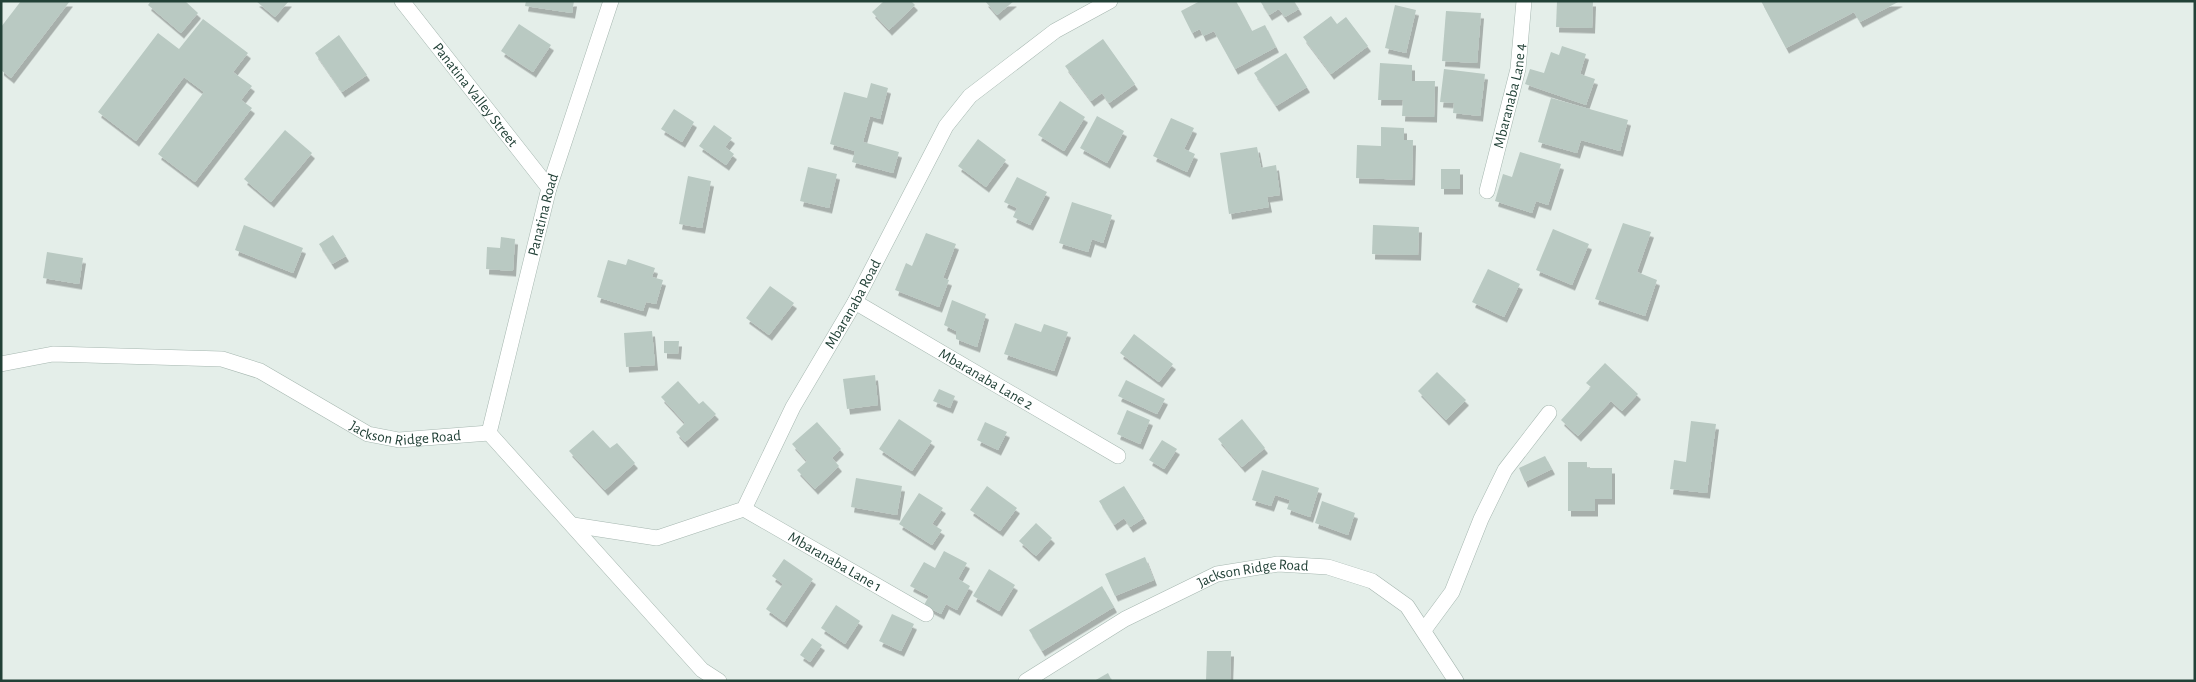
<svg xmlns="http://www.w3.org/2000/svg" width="2196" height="682" viewBox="0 0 2196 682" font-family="'Alegreya Sans',sans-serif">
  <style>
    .building { fill: #b9c9c2; filter: url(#shadow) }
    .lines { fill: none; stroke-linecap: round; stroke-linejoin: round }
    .minor-casing { stroke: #a6b7b0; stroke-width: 16 }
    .minor { stroke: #fff; stroke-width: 15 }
    .labels { text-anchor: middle; stroke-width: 4; stroke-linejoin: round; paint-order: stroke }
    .street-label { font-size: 15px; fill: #224137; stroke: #f5faf8 }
  </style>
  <defs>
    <filter id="shadow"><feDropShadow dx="3" dy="5.5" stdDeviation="0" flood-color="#0004"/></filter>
  </defs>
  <rect width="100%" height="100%" fill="#e4eee9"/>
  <g class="building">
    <path d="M 21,1 L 70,1 L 11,78 L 1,70 L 1,27 Z"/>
    <path d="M 151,1 L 185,1 L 198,13 L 181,33 L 148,5 Z"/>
    <path d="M 256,1 L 289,1 L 275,17 Z"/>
    <path d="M 526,1 L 574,1 L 572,13 L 525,6 Z"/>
    <path d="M 884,1 L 911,1 L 915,5 L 889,30 L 872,12 Z"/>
    <path d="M 985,1 L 1014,1 L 997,15 Z"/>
    <path d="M 1200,1 L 1236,1 L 1252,31 L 1265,25 L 1276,47 L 1235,69 L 1214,31 L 1203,36 L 1200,29 L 1192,33 L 1181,11 Z"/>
    <path d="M 1260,1 L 1294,1 L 1299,9 L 1285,17 L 1279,9 L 1269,15 Z"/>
    <path d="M 1557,1 L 1593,1 L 1592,28 L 1556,27 Z"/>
    <path d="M 1761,1 L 1900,1 L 1860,22 L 1854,12 L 1786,48 Z"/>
    <path d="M 1395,5 L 1416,10 L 1406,53 L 1385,48 Z"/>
    <path d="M 1446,11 L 1481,13 L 1477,63 L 1442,61 Z"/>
    <path d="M 1331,16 L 1337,24 L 1346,17 L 1368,46 L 1331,74 L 1303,37 Z"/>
    <path d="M 203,19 L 248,53 L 233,72 L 252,86 L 241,100 L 252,108 L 195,182 L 158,154 L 204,92 L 184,77 L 136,141 L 98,112 L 158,33 L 179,49 Z"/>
    <path d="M 519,24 L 551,45 L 533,72 L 501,51 Z"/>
    <path d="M 339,35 L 367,75 L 342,92 L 315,53 Z"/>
    <path d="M 1103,39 L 1135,84 L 1109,103 L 1102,93 L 1091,101 L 1065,66 Z"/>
    <path d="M 1562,46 L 1586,54 L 1580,74 L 1595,79 L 1586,105 L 1525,84 L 1530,69 L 1544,73 L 1551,52 L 1559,55 Z"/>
    <path d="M 1286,53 L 1307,87 L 1276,106 L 1254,73 Z"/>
    <path d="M 1380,63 L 1412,65 L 1412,81 L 1435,81 L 1434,117 L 1402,116 L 1403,100 L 1378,100 Z"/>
    <path d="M 1444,69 L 1485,74 L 1480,116 L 1453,113 L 1454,103 L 1440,102 Z"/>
    <path d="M 871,83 L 888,88 L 880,119 L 870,116 L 863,142 L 899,152 L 893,173 L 852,162 L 855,151 L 830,144 L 844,92 L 867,98 Z"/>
    <path d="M 1551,98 L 1628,120 L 1620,151 L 1581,140 L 1577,153 L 1538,142 Z"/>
    <path d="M 1060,101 L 1085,117 L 1064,151 L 1038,135 Z"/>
    <path d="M 674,109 L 694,122 L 682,142 L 661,129 Z"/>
    <path d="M 1097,116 L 1124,131 L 1107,163 L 1080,148 Z"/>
    <path d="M 1171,118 L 1194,128 L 1184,149 L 1195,154 L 1187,172 L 1153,156 Z"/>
    <path d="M 714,125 L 732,138 L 725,147 L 734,154 L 726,165 L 699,146 Z"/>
    <path d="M 1381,127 L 1404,128 L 1404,140 L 1413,140 L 1412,180 L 1356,178 L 1357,145 L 1381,146 Z"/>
    <path d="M 285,130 L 312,153 L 271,202 L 244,179 Z"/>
    <path d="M 978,139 L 1006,160 L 986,187 L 958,166 Z"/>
    <path d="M 1257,147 L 1261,168 L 1276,165 L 1280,195 L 1267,197 L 1269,207 L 1229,214 L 1220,153 Z"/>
    <path d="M 1520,152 L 1561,164 L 1548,205 L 1536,201 L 1532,213 L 1495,201 L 1503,174 L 1512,177 Z"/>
    <path d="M 808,167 L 837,174 L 829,208 L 800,201 Z"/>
    <rect x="1441" y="169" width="19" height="20"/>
    <path d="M 688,176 L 711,181 L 702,228 L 679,224 Z"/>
    <path d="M 1017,177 L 1047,192 L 1030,225 L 1013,217 L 1017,208 L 1004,202 Z"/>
    <path d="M 1072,202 L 1112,215 L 1103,243 L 1092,239 L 1088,252 L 1059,243 Z"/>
    <path d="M 1623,223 L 1651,232 L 1637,272 L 1657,280 L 1645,316 L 1595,299 Z"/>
    <path d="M 244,225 L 303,248 L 293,273 L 235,250 Z"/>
    <path d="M 1373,225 L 1419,227 L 1418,255 L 1372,254 Z"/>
    <path d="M 1553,229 L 1589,244 L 1572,285 L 1536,270 Z"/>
    <path d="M 926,233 L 956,244 L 943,278 L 949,280 L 939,307 L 895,290 L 906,263 L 912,266 Z"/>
    <path d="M 333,235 L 346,256 L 332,264 L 319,244 Z"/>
    <path d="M 501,237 L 515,239 L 513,271 L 486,269 L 487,247 L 500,248 Z"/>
    <path d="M 47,252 L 83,258 L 79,284 L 43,278 Z"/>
    <path d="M 628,259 L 655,268 L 652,277 L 663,280 L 656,304 L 646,302 L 643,311 L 597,297 L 608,260 L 626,265 Z"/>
    <path d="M 1488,269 L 1520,284 L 1504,317 L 1472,302 Z"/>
    <path d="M 770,286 L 794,303 L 769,335 L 746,318 Z"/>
    <path d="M 952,300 L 986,314 L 977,347 L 956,339 L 956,331 L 944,325 Z"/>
    <path d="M 1015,323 L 1041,332 L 1044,324 L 1068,332 L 1054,371 L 1004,354 Z"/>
    <path d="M 652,331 L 655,365 L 626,367 L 624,333 Z"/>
    <path d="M 1134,334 L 1173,364 L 1159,382 L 1120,353 Z"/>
    <path d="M 664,341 L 679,341 L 678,354 L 664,353 Z"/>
    <path d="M 1605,363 L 1638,394 L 1622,411 L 1611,401 L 1578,436 L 1561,420 L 1591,387 L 1586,383 Z"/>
    <path d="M 1437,372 L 1466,400 L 1446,420 L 1418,391 Z"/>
    <path d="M 875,375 L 878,405 L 847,409 L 843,379 Z"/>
    <path d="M 1126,380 L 1165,399 L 1157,414 L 1118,396 Z"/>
    <path d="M 678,381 L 699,404 L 703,401 L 716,414 L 685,442 L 676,432 L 685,423 L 661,397 Z"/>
    <path d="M 939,389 L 955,396 L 950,408 L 933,401 Z"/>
    <path d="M 1127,410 L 1150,420 L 1140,444 L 1117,434 Z"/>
    <path d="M 899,419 L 932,441 L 912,471 L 879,449 Z"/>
    <path d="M 1242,419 L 1265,448 L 1242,467 L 1218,439 Z"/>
    <path d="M 1691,421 L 1716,424 L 1707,493 L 1670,489 L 1674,460 L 1686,462 Z"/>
    <path d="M 817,422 L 841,449 L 832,458 L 839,466 L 815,489 L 797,470 L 807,461 L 792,444 Z"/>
    <path d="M 985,422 L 1007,432 L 998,450 L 977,440 Z"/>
    <path d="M 593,430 L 610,448 L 617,443 L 635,463 L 605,490 L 569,451 Z"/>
    <path d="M 1162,440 L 1177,449 L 1164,469 L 1149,460 Z"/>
    <path d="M 1545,456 L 1552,469 L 1525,482 L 1519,468 Z"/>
    <path d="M 1568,462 L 1587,462 L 1587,468 L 1612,468 L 1612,499 L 1595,499 L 1595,511 L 1568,511 Z"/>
    <path d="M 1262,470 L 1319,488 L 1310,517 L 1287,509 L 1290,500 L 1275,495 L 1271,506 L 1252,500 Z"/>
    <path d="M 856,478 L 902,486 L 897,515 L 851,507 Z"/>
    <path d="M 987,486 L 1017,508 L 1000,531 L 970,510 Z"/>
    <path d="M 1124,486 L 1144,518 L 1130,527 L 1124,518 L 1114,525 L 1099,501 Z"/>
    <path d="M 919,493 L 943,508 L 932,524 L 942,530 L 932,545 L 899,524 Z"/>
    <path d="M 1322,501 L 1355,513 L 1348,535 L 1315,523 Z"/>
    <path d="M 1036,523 L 1052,538 L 1036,556 L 1019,541 Z"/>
    <path d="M 944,551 L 967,563 L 958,579 L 970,586 L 957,610 L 946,604 L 941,614 L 924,605 L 929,596 L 910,586 L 924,562 L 935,568 Z"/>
    <path d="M 1145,557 L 1154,580 L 1115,596 L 1105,574 Z"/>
    <path d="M 784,559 L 813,579 L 784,622 L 766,609 L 783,584 L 772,576 Z"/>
    <path d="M 989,569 L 1015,585 L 999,611 L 973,596 Z"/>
    <path d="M 1102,586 L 1114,607 L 1042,651 L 1029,630 Z"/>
    <path d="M 836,605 L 860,621 L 845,644 L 821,628 Z"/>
    <path d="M 892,614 L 914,624 L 901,651 L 879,641 Z"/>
    <path d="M 812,638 L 822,645 L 810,662 L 800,655 Z"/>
    <path d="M 1207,651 L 1231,651 L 1230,681 L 1206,681 Z"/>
    <path d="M 1108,673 L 1112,681 L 1094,681 Z"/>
  </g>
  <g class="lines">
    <g class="minor-casing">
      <g id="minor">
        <path id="s1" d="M 402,1 L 549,188"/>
        <path id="s2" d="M 1487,191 L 1518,69 L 1524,1"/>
        <path id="s3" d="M 855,302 L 1118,456"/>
        <path id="s4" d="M 1,364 L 53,354 L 222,359 L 260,371 L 368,434 L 399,440 L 489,433"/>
        <path id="s5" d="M 489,433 L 549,188 L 611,1"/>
        <path d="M 489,433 L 702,670 L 719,681"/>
        <path id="s6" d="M 744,509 L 926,614"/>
        <path id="s7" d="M 573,525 L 657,538 L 744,509 L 793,407 L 855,302 L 946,126 L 970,96 L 1055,31 L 1110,1"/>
        <path d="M 1424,630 L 1452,592 L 1481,519 L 1505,470 L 1549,413"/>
        <path id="s8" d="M 1026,681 L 1125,619 L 1217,574 L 1278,564 L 1328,567 L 1372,581 L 1407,606 L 1456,681"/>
      </g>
    </g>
    <use href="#minor" class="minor"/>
  </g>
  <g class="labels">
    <g class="street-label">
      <text dy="5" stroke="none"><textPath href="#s1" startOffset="119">Panatina Valley Street</textPath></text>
      <text dy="5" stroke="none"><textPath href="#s2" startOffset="98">Mbaranaba Lane 4</textPath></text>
      <text dy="5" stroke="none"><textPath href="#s5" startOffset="225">Panatina Road</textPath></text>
      <text dy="5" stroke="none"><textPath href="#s7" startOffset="409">Mbaranaba Road</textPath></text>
      <text dy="5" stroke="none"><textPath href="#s3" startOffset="152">Mbaranaba Lane 2</textPath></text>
      <text dy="5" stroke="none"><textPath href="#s4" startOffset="424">Jackson Ridge Road</textPath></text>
      <text dy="5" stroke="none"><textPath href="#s6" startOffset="105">Mbaranaba Lane 1</textPath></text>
      <text dy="5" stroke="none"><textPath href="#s8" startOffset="255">Jackson Ridge Road</textPath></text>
    </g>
  </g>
  <rect width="2196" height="682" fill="none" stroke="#224137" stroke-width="5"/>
</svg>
